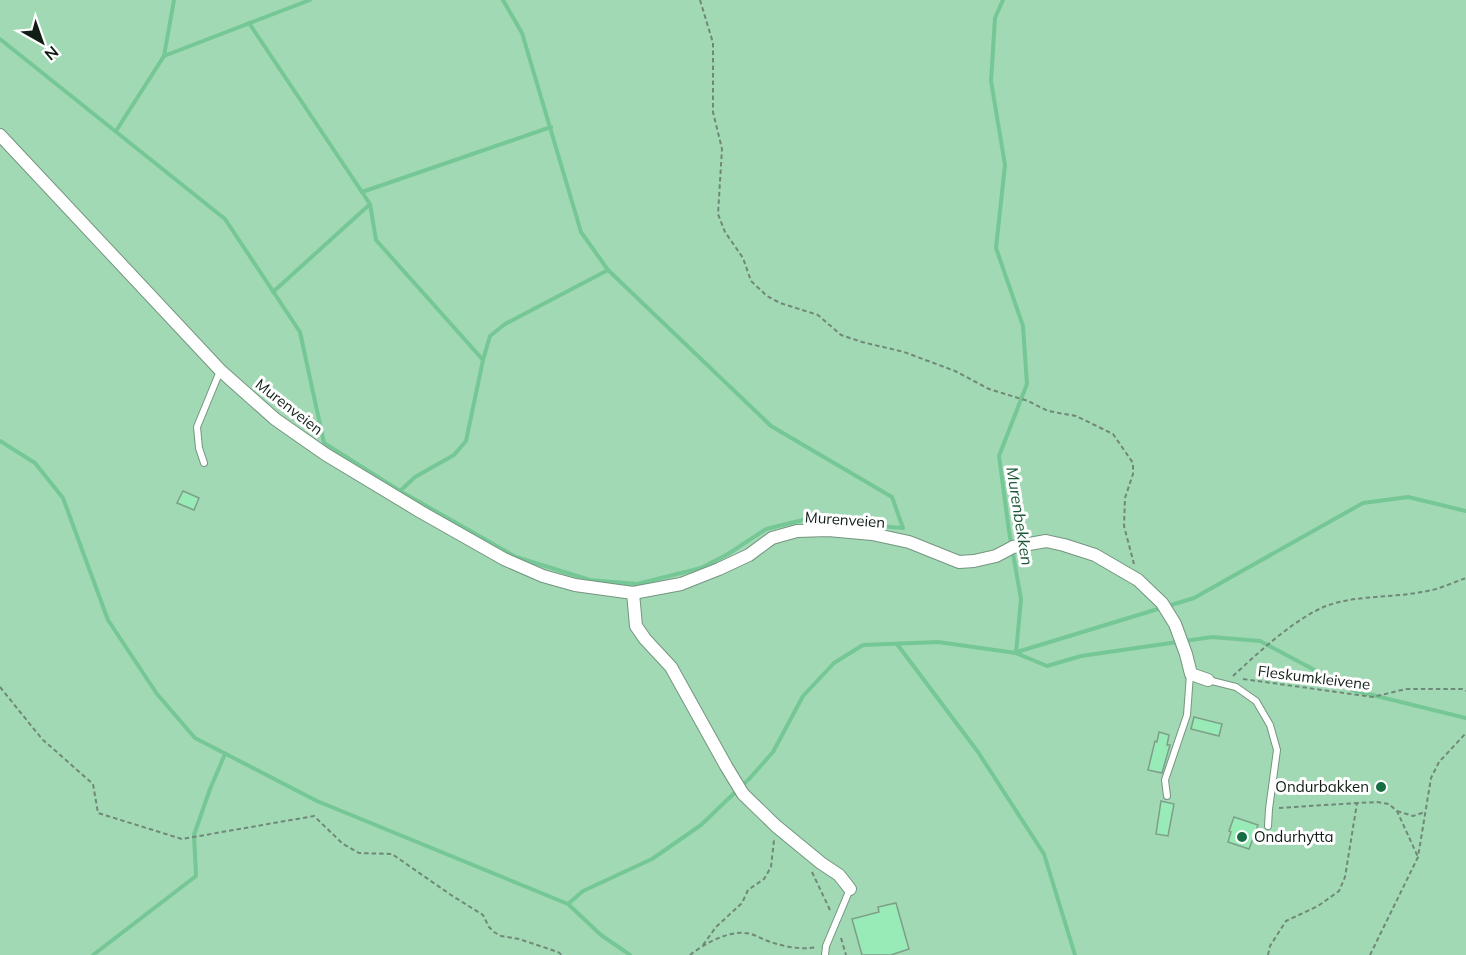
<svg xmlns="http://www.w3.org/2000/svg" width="1466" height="955" viewBox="0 0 1466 955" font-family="Mulish,sans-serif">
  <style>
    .green { fill: #a1d9b5 }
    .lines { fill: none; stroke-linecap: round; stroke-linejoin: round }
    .stream { stroke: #75c895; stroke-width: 4 }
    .building { fill: #98ebb7; stroke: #7d9f88; stroke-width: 1.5 }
    .service-casing { stroke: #74957f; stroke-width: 8 }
    .minor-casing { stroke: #74957f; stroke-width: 14 }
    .path { stroke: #708878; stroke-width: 2; stroke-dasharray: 4.5 3; stroke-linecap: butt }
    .service { stroke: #fff; stroke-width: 6 }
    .minor { stroke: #fff; stroke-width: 12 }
    .poi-dot { fill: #166e42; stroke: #fff; stroke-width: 2 }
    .labels { text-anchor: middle; stroke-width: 6; stroke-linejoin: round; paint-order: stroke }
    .street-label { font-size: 15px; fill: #111e16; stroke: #fff }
    .poi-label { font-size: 15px; fill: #111e16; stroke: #fff; text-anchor: end }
    .water-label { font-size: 16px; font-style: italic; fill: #1c5837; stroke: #fff }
  </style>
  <rect width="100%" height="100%" fill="#d8fce3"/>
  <rect class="green" x="0" y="0" width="1466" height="955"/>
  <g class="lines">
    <g class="stream">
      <path d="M 1003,0 L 995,18 L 991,81 L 1005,165 L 996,248 L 1023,326 L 1027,384 L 999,456 L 1009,531 L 1021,599 L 1016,653"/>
      <path d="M 249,23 L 370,204 L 376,240 L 483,360"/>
      <path d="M 0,39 L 225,219 L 300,332 L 324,443 L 400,491 L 516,557 L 590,580 L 637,584 L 701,568 L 728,554 L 766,529 L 803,520 L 903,528 L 892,497 L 771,426 L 608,270 L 581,232 L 522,33 L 503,0"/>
      <path d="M 164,56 L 310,0"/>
      <path d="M 116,131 L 164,56 L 174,0"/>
      <path d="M 362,192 L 551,127"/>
      <path d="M 273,292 L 369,205"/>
      <path d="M 0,441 L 35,463 L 63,498 L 108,620 L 157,694 L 195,738 L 317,801 L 568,904 L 601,935 L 630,955"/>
      <path d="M 400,491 L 415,477 L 454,455 L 466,441 L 483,360 L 490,336 L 505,324 L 608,270"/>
      <path d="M 897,644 L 978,752 L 1044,854 L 1075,955"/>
      <path d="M 1017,652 L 1194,598 L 1363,503 L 1408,497 L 1466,511"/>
      <path d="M 568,904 L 583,891 L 652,859 L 701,825 L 750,778 L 773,752 L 803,696 L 834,663 L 863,645 L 938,642 L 1016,653 L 1047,666 L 1081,656 L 1212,637 L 1260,641 L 1352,690 L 1466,718"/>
      <path d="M 93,955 L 196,876 L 194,835 L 210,789 L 225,754"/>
    </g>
  </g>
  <g class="building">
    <path d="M 183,491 L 199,498 L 194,510 L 177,503 Z"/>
    <path d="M 1194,717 L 1222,724 L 1219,736 L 1191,729 Z"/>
    <path d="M 1159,732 L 1169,735 L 1167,745 L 1170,745 L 1162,773 L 1148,770 L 1155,741 L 1157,742 Z"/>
    <path d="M 1161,801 L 1174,804 L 1168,836 L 1156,834 Z"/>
    <path d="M 1234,817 L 1258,825 L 1249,849 L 1228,842 L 1231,832 L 1229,831 Z"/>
    <path d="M 896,903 L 909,949 L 891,955 L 862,955 L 852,919 L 879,912 L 878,907 Z"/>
  </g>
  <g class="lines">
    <g class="service-casing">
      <g id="service">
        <path d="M 204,463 L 199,448 L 197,427 L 220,371"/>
        <path d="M 1208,680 L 1236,687 L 1256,701 L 1270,725 L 1277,750 L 1269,809 L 1268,826"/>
        <path d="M 1167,796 L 1165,780 L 1187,715 L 1190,674"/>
        <path d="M 825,955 L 826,946 L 850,889"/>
      </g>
    </g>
    <g class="minor-casing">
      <g id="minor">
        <path d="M 0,135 L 221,371 L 275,419 L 325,454 L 421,512 L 504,559 L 543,576 L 575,585 L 633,593 L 681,584 L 719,569 L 749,555 L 772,538 L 797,531 L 828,530 L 872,534 L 909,542 L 959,562 L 974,561 L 996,556 L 1013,547 L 1046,541 L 1064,545 L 1095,555 L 1138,580 L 1162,603 L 1175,624 L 1186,654 L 1191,674 L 1208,680"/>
        <path d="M 633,593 L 636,626 L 645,639 L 671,667 L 726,766 L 743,794 L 776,826 L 821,863 L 839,875 L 850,889"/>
      </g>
    </g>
    <g class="path">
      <path d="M 700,0 L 713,43 L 713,112 L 722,149 L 718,214 L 725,232 L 743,258 L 751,281 L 767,296 L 780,303 L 818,315 L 841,335 L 862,342 L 904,352 L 955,371 L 989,389 L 1028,401 L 1048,411 L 1076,416 L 1113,434 L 1133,463 L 1133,474 L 1125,498 L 1124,526 L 1134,564"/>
      <path d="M 1233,676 C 1258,653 1294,619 1326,606 C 1356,595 1390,598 1422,592 C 1437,590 1452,583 1466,578"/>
      <path d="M 1243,679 L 1373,697 L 1406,689 L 1463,689 L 1466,691"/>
      <path d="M 0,687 L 42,739 L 93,784 L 98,813 L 182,839 L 314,816 L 343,844 L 359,853 L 392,854 L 451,895 L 483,915 L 489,927 L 494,932 L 501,936 L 519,939 L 558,952 L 562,955"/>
      <path d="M 1279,808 L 1357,803"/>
      <path d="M 1397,811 L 1413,816 L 1425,812"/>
      <path d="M 812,872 L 830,910"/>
      <path d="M 841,938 L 846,955"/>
      <path d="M 703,945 L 716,927 L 742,903 L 748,890 L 764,879 L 771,867 L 774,840"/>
      <path d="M 690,955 C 704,944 727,931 745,933 C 754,933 762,940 771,942 C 785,947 802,950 817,947"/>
      <path d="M 1268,955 L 1270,946 L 1286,921 L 1318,906 L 1339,891 L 1345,877 L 1357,803 L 1377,802 L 1389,804 L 1397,811 L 1418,857"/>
      <path d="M 1370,955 L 1418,857 L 1431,778 L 1439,762 L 1466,733"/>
    </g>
    <use href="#service" class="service"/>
    <use href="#minor" class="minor"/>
  </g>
  <g class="poi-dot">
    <circle cx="1381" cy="787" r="6"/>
    <circle cx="1242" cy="837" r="6"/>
  </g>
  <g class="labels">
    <g class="street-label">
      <text transform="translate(289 407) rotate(38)" y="5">Murenveien</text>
      <text transform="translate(845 520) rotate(4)" y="5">Murenveien</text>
      <text transform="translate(1314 678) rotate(7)" y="5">Fleskumkleivene</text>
    </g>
    <g class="poi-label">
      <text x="1369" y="792">Ondurbakken</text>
      <text x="1254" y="842" text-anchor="start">Ondurhytta</text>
    </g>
    <g class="water-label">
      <text transform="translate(1020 516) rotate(81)" y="6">Murenbekken</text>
    </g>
  </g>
  <g transform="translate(42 42) rotate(140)" stroke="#ffffff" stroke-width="4.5" paint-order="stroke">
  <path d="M0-4.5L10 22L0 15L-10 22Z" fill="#111e16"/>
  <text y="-9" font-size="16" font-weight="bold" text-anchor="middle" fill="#111e16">N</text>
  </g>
</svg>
